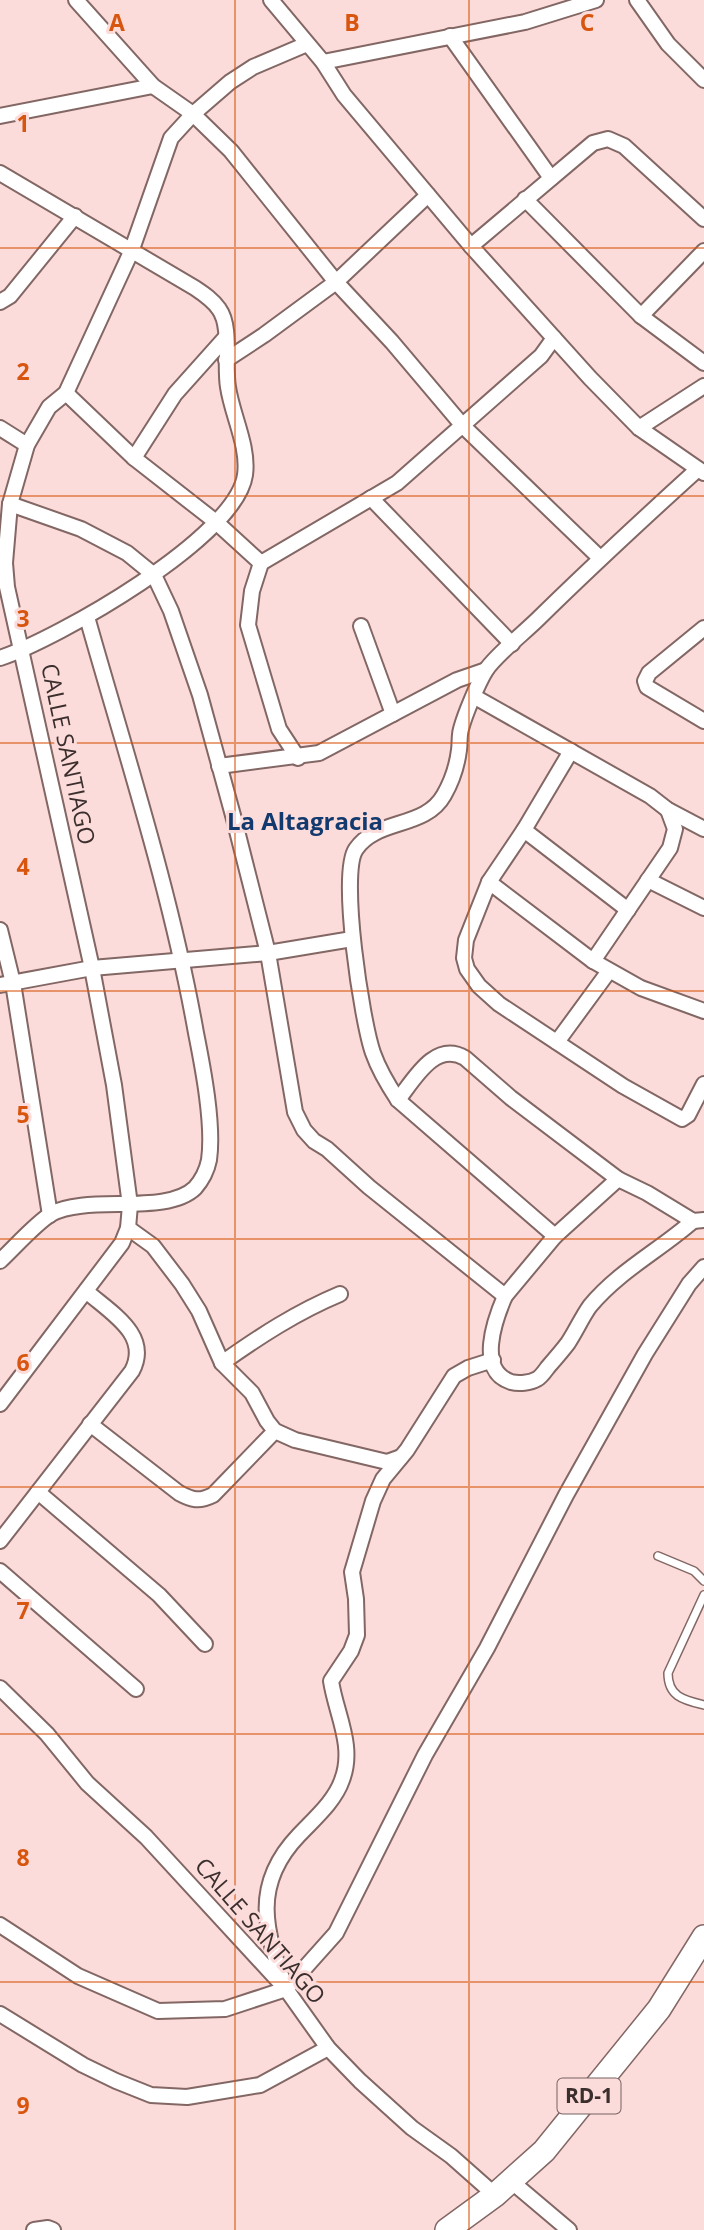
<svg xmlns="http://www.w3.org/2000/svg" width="704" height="2230" viewBox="0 0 704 2230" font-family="'Open Sans',sans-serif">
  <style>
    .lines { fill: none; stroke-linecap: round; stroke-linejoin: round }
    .service-casing { stroke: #826764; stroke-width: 10 }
    .minor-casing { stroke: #826764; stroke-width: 18 }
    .primary-casing { stroke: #826764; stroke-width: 26 }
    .service { stroke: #fff; stroke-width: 7 }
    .minor { stroke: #fff; stroke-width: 14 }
    .primary { stroke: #fff; stroke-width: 23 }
    .grid { fill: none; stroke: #d7550f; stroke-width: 2; stroke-opacity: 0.55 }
    .labels { text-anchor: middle; stroke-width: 6; stroke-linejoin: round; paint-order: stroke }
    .shield { fill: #fcdcda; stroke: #756362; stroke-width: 2 }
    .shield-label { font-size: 21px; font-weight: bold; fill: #3b2f2e }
    .street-label { font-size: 23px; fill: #3b2f2e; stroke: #fcdcda }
    .neighbourhood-label { font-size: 24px; font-weight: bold; fill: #133a6e; stroke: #fcdcda }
    .grid-label { font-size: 23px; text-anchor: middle; font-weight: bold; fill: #d7550f; stroke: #fcdcda; stroke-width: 6; stroke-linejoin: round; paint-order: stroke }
  </style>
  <rect width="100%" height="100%" fill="#fcdcda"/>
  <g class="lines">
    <g class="service-casing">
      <g id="service">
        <path d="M 658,1556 L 694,1571 L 704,1581"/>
        <path d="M 704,1595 L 668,1673 C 668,1697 684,1700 704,1705"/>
      </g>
    </g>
    <g class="minor-casing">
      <g id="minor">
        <path d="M 76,0 L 153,86 L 193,114 L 231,151 L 336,282 L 392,342 L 463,426 L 600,558"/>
        <path d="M 271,0 L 323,62 L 344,95 L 471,246 L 590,378 L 639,428 L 704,473"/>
        <path d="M 637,0 L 668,44 L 704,80"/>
        <path d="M 450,36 L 551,178"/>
        <path d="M 323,62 L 525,22 L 596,0"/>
        <path d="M 0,116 L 153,86"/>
        <path d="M 0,173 L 195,288 C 204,294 213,300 219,309 C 232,327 224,364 228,387 C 232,415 249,446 245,475 C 236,538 57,639 0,658"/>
        <path d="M 525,199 L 641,316 L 704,363"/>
        <path d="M 471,246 L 593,143 L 608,139 L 624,146 L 704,219"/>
        <path d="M 0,302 L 10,296 L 75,216"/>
        <path d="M 641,316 L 704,251"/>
        <path d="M 226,360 L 264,335 L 336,282 L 428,195"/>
        <path d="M 66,393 L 134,458 L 216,522 L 261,563 L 252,591 L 248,625 L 279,729 L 298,758"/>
        <path d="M 0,428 L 27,445"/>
        <path d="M 639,428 L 704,386"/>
        <path d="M 134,458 L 175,394 L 226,337"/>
        <path d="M 698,469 C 644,518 591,567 539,618 C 525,632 496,655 486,670 C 478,683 465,714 461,729 C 459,736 460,743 459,750 C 457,766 452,781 444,795 C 425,829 377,818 356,849 C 339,873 362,1022 373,1053 C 379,1070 388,1085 398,1100 L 555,1236 L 618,1179 L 647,1193 L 693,1221 L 704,1220"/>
        <path d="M 371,498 L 512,644"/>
        <path d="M 10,504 L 81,529 L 127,553 L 154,575 L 171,611 L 200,695 L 234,819 L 268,953 L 295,1112 L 304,1130 L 314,1141 L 327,1149 L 369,1187 L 505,1296 L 555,1236"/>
        <path d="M 261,563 L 397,483 L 541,356 L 554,338"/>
        <path d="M 361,626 L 393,714"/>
        <path d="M 704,628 L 649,673 L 645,681 L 647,687 L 704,721"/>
        <path d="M 475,697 L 650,796 L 668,810 L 704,829"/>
        <path d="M 571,751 L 524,830 L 489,882 L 466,940 L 464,958 L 467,969 L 479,986 L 499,1004 L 623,1086 L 682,1119 L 688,1115 L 704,1084"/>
        <path d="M 219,766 L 319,753 L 457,680 L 486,670"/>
        <path d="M 524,830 L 628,910"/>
        <path d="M 648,880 L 704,908"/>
        <path d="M 489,882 L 593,961 L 641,988 L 704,1011"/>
        <path d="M 0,930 L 13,983 L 50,1215"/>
        <path d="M 593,961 L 670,848 L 675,829 L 668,810"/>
        <path d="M 0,985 L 92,968 L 268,953 L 352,939"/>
        <path d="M 557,1042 L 609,971"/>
        <path d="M 398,1100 C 415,1078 435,1041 465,1058 L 511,1098 L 618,1179"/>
        <path d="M 128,1228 L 153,1246 L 182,1284 L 199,1311 L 222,1363 L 252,1393 L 267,1421 L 275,1431 L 295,1440 L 387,1462 L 401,1457"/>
        <path d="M 0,1261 C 14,1248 36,1223 51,1214 C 87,1194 166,1216 195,1188 C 202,1180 207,1170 209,1160 C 214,1125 203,1068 196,1033 C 171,892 126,755 87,617"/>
        <path d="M 505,1296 C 495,1319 476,1371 511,1382 C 519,1384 530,1383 537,1379 C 541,1377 545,1371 548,1367 C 555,1359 562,1351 568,1343 C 576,1331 582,1317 590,1306 C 619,1271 660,1250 693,1221"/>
        <path d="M 222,1363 C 260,1336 297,1312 340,1294"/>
        <path d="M 0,1404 L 122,1243 L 128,1228 L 130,1205 L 114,1085 L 92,968 L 7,587 L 5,563 L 10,504 L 27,445 L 49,407 L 66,393 L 131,252 L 171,138 L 193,114 L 230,82 L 253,67 L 307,44"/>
        <path d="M 90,1424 L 179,1493 C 192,1500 199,1502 213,1495 L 275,1431"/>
        <path d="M 38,1492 L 159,1595 L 205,1644"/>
        <path d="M 0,1541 L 132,1371 C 151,1335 111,1313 86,1291"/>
        <path d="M 0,1571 L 136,1689"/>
        <path d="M 0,1688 L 47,1734 L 87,1783 L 146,1837 L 286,1989 L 328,2048 L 360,2081 L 412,2128 L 451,2156 L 495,2195"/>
        <path d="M 0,1925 L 78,1976 L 158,2011 L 225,2009 L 286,1989 L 336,1933 L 425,1755 L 487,1648 L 566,1495 L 645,1354 L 689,1284 L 704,1267"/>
        <path d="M 286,1989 C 265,1931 251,1885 299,1835 C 314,1819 335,1801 342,1780 C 355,1746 336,1714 331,1681 L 351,1651 L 357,1635 L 356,1599 L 352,1572 L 373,1501 L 383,1479 L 407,1450 L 454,1376 L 468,1368 L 493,1360"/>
        <path d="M 0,2014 L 83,2065 L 116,2081 L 151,2095 L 187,2097 L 260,2085 L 328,2048"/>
        <path d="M 511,2181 L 569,2230"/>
        <path d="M 34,2230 L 48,2228 L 53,2230"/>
      </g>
    </g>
    <g class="primary-casing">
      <path id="primary" d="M 447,2230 L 495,2195 L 544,2151 L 659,2009 L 704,1937"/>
    </g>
    <use href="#service" class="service"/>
    <use href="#minor" class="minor"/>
    <use href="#primary" class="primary"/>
  </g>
  <path class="grid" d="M 235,0 L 235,2230M 469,0 L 469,2230M 0,248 L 704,248M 0,496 L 704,496M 0,743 L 704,743M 0,991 L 704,991M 0,1239 L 704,1239M 0,1487 L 704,1487M 0,1734 L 704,1734M 0,1982 L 704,1982"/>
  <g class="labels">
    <rect class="shield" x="557.5" y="2078.5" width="63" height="35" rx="5"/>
    <g class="shield-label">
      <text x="589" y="2103">RD-1</text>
    </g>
    <g class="street-label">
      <text transform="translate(68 754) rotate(78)" y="8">CALLE SANTIAGO</text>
      <text transform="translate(260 1931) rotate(49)" y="8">CALLE SANTIAGO</text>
    </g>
    <g class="neighbourhood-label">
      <text x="305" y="830">La Altagracia</text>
    </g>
  </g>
  <g class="grid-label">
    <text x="117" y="31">A</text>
    <text x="352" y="31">B</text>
    <text x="587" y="31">C</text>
    <text x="23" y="132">1</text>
    <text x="23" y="380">2</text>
    <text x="23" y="627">3</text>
    <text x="23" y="875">4</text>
    <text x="23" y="1123">5</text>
    <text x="23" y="1371">6</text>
    <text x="23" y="1619">7</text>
    <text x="23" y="1866">8</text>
    <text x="23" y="2114">9</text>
  </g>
</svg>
